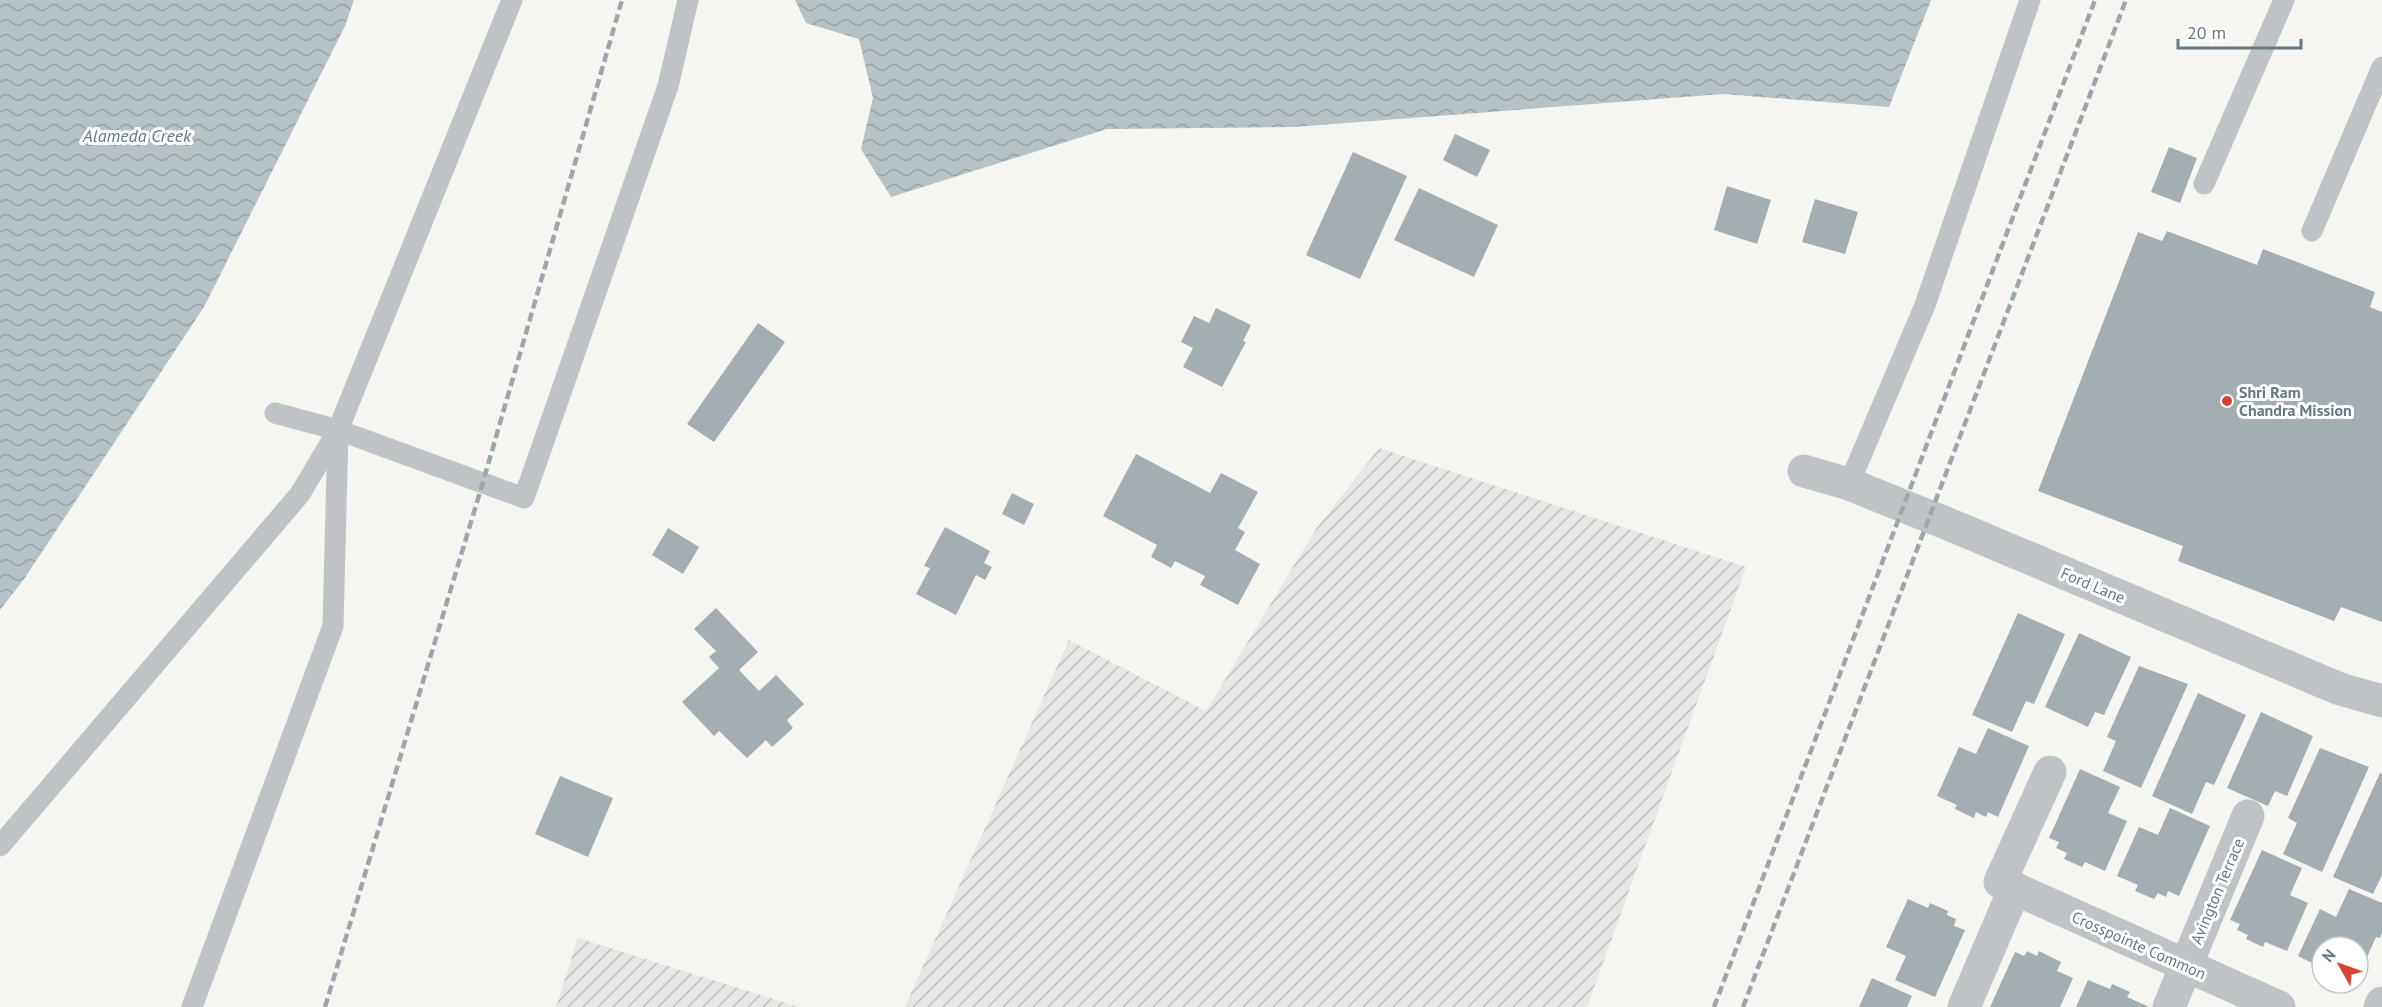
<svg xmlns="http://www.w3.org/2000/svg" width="2382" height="1007" viewBox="0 0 2382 1007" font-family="'PT Sans',sans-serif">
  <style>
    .industrial { fill: url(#industrial-furrows) }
    .water { fill: url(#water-waves) }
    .building { fill: #a4adb1 }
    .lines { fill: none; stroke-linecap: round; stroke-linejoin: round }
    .service { stroke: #bfc3c6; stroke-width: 21 }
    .minor { stroke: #bfc3c6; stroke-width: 33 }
    .rail { stroke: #9ea6aa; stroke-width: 4.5; stroke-dasharray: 9 4.5; stroke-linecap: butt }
    .poi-dot { fill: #d64531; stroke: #fff; stroke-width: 2 }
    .labels { text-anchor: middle; stroke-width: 6; stroke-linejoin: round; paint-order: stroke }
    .poi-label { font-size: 16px; font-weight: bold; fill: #667881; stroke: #fff; text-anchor: start }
    .street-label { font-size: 16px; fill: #667881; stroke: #fff }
    .water-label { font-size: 18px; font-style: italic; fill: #62797e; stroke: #fff }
  </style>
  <defs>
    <pattern id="industrial-furrows" width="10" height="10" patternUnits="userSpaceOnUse" patternTransform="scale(1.5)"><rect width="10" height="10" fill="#e6e6e5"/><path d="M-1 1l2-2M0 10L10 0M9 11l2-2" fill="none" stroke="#bebfbf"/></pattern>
    <pattern id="water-waves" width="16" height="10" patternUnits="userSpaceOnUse" patternTransform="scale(1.5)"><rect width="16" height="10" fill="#b6c2c5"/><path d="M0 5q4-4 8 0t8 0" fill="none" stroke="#98a2a5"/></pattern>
  </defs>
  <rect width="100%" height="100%" fill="#f5f5f2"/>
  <g class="industrial">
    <path d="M 1379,448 L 1746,567 L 1587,1007 L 905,1007 L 1069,640 L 1206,711 L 1316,529 Z"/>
    <path d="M 578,938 L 799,1007 L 556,1007 Z"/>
  </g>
  <g class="water">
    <path d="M 0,0 L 354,0 L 345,26 L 204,307 L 24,579 L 0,610 Z"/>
    <path d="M 795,0 L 1931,0 L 1889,107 L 1723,94 L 1294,127 L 1107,129 L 891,197 L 861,149 L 873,98 L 859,39 L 806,23 Z"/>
  </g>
  <g class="building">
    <path d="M 1455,134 L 1490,150 L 1477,177 L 1443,160 Z"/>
    <path d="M 2169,147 L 2197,158 L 2180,203 L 2151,192 Z"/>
    <path d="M 1353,152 L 1407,176 L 1360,279 L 1306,255 Z"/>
    <path d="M 1727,186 L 1771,200 L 1757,244 L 1714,230 Z"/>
    <path d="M 1419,188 L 1498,225 L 1474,277 L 1394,240 Z"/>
    <path d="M 1815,199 L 1858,212 L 1845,254 L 1802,242 Z"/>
    <path d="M 2167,231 L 2257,265 L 2263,249 L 2375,292 L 2370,307 L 2382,312 L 2382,622 L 2341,607 L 2334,621 L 2178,561 L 2183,546 L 2038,491 L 2138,232 L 2162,241 Z"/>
    <path d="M 1216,308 L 1251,325 L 1243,341 L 1246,342 L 1222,387 L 1183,367 L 1193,348 L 1181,342 L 1194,316 L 1209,323 Z"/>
    <path d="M 758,323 L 785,342 L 714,442 L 687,424 Z"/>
    <path d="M 1136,454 L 1210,493 L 1221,473 L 1258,492 L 1238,528 L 1245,532 L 1235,550 L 1260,564 L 1238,605 L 1200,585 L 1205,576 L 1175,561 L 1171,568 L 1151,557 L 1157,545 L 1103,516 Z"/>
    <path d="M 1012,493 L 1034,504 L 1024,525 L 1002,514 Z"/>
    <path d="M 945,527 L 990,551 L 984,563 L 992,567 L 985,580 L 976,575 L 956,615 L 916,594 L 930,568 L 924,566 Z"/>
    <path d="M 668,528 L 699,547 L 683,574 L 652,555 Z"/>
    <path d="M 716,608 L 758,652 L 739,670 L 759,691 L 776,675 L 804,704 L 787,720 L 793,728 L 772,747 L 766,740 L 747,758 L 719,731 L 714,736 L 682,702 L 719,668 L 709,657 L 716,651 L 694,629 Z"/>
    <path d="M 2018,613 L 2065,634 L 2034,704 L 2026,701 L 2012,732 L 1972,715 Z"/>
    <path d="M 2079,633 L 2131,657 L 2104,715 L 2095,712 L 2088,727 L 2045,707 Z"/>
    <path d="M 2139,666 L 2188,684 L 2141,788 L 2103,771 L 2116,741 L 2107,737 Z"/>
    <path d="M 2198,693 L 2246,715 L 2214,785 L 2206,782 L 2192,814 L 2152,796 Z"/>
    <path d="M 2261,712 L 2313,736 L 2287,796 L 2275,791 L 2268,806 L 2227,788 Z"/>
    <path d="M 1988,728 L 2029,746 L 1998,817 L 1988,812 L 1986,817 L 1976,812 L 1974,818 L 1955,809 L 1957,805 L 1937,796 L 1959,747 L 1976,754 Z"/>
    <path d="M 2320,748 L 2369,767 L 2322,872 L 2283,854 L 2297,823 L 2288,818 Z"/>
    <path d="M 2080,769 L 2120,787 L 2108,813 L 2127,821 L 2105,871 L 2085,862 L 2082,867 L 2064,859 L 2067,853 L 2056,848 L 2059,842 L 2049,838 Z"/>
    <path d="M 2380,773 L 2382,774 L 2382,875 L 2373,894 L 2333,877 Z"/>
    <path d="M 560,776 L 613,798 L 588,857 L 535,834 Z"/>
    <path d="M 2170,808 L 2210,826 L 2179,896 L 2168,891 L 2166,897 L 2158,893 L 2154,899 L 2135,891 L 2138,885 L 2117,876 L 2139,827 L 2158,835 Z"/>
    <path d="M 2262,850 L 2302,868 L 2290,895 L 2308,903 L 2287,951 L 2265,942 L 2263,947 L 2246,939 L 2248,935 L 2237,930 L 2240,924 L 2230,920 Z"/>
    <path d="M 2349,889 L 2382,903 L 2382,933 L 2380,938 L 2376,937 L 2358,977 L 2358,947 L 2322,947 L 2322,974 L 2316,971 L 2318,966 L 2298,956 L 2320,909 L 2336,917 Z"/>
    <path d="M 1908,899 L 1928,908 L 1930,903 L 1948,911 L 1947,915 L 1956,919 L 1954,926 L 1965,930 L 1935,997 L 1895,980 L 1906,956 L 1886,947 Z"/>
    <path d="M 2027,951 L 2037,956 L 2039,951 L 2061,962 L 2057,971 L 2073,978 L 2060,1007 L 1990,1007 L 2015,952 L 2024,956 Z"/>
    <path d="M 1872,978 L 1912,996 L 1907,1007 L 1859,1007 Z"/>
    <path d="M 2088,980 L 2110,989 L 2112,984 L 2130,992 L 2127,997 L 2149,1007 L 2076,1007 Z"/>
  </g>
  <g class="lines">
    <g class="service">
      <path d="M 2204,184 L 2284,0"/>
      <path d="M 2312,231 L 2382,67"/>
      <path d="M 275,413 L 338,430 L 524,498 L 668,86 L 688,0"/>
      <path d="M 1849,484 L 1925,305 L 2030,0"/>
      <path d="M 0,846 L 300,494 L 338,430 L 512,0"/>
      <path d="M 192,1007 L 333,626 L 338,431"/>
    </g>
    <g class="minor">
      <path d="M 1804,471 L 1849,484 L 1953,526 L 2340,689 L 2382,701"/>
      <path d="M 2050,772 L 2000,882 L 2279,1007"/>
      <path d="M 1964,1007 L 2015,888"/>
      <path d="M 2169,1007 L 2248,816"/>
      <path d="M 2380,1007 L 2382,1003"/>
    </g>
    <g class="rail">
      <path d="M 325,1007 L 483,482 L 622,0"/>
      <path d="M 1714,1007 L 2095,0"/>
      <path d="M 1743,1007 L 2126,0"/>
    </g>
  </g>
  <circle class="poi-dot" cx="2227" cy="401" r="6"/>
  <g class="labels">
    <g class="poi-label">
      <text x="2239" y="398">Shri Ram<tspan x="2239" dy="18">Chandra Mission</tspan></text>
    </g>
    <g class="street-label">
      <text transform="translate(2093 585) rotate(23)" y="6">Ford Lane</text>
      <text transform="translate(2217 891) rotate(-67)" y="6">Avington Terrace</text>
      <text transform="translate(2139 945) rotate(24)" y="6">Crosspointe Common</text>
    </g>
    <g class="water-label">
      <text x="137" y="142">Alameda Creek</text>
    </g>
  </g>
  <g transform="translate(2340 965) rotate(310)"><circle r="28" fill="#ffffff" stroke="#c2c9cd" stroke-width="1.5"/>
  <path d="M0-4.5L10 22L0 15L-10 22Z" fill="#d64531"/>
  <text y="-9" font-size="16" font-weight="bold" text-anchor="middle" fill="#667881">N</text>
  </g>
  <path d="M2178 39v9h123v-9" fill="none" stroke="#667881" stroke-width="3"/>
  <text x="2187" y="39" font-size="18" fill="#667881" stroke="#ffffff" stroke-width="4.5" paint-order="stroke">20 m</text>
</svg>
